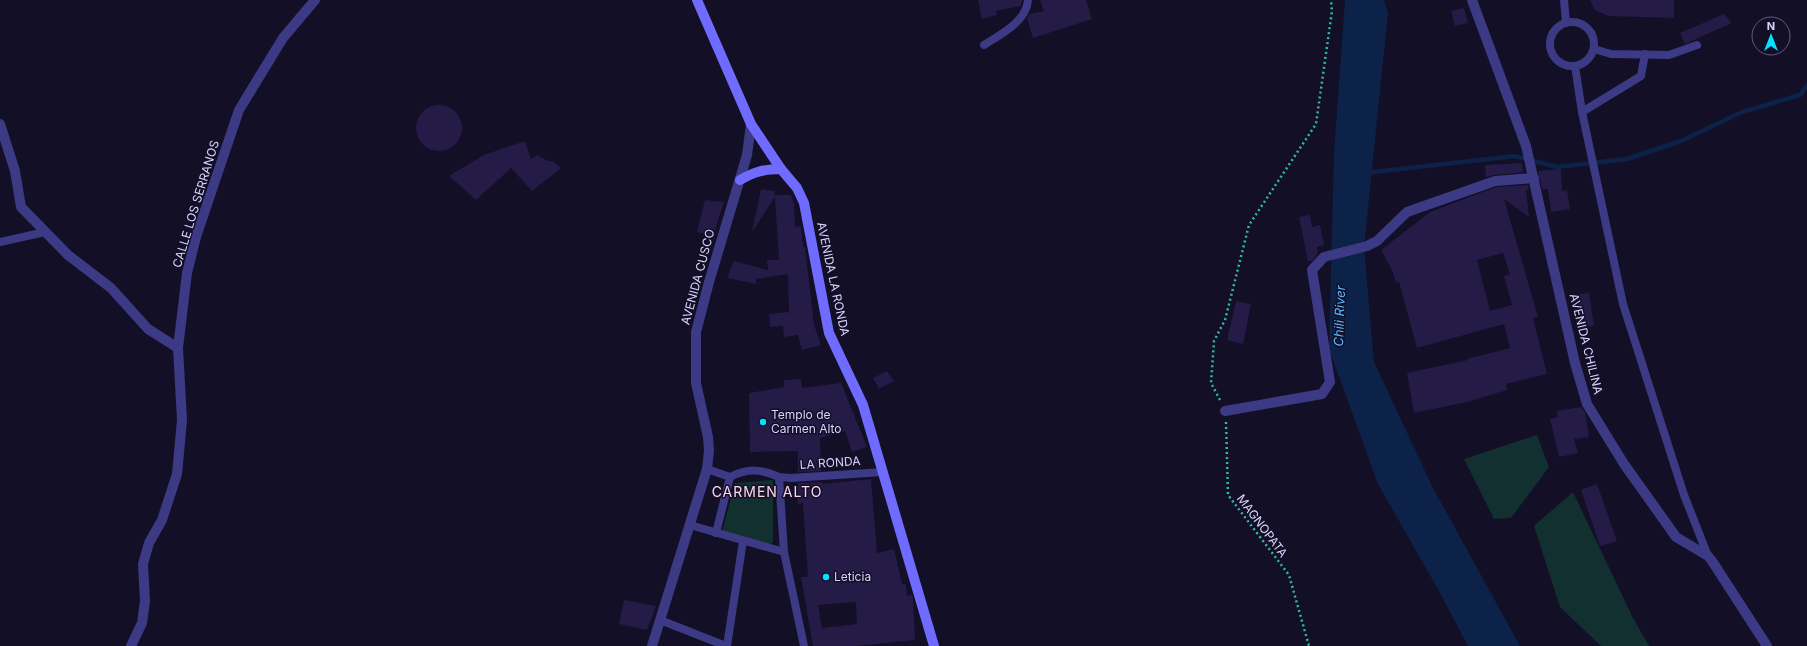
<svg xmlns="http://www.w3.org/2000/svg" width="1807" height="646" viewBox="0 0 1807 646" font-family="Inter,sans-serif">
  <style>
    .green { fill: #12302f }
    .water { fill: #0c2248 }
    .lines { fill: none; stroke-linecap: round; stroke-linejoin: round }
    .stream { stroke: #0c2248; stroke-width: 4.5 }
    .building { fill: #241b47; fill-rule: evenodd }
    .path { stroke: #2fb8b0; stroke-width: 2.5; stroke-dasharray: 2 3; stroke-linecap: butt }
    .service { stroke: #3d3a85; stroke-width: 8 }
    .minor { stroke: #3d3a85; stroke-width: 10 }
    .tertiary { stroke: #3d3a85; stroke-width: 10 }
    .secondary { stroke: #6f6bff; stroke-width: 10 }
    .poi-dot { fill: #00e5ff; stroke: #130f26; stroke-width: 1.5 }
    .labels { text-anchor: middle; stroke-width: 3; stroke-linejoin: round; paint-order: stroke }
    .street-label { font-size: 12px; fill: #d9d4ff; stroke: #130f26 }
    .poi-label { font-size: 12px; fill: #d9d4ff; stroke: #130f26; text-anchor: start }
    .water-label { font-size: 13px; font-style: italic; fill: #62b6ff; stroke: #130f26 }
    .quarter-label { font-size: 14px; letter-spacing: 1px; fill: #ffd6f0; stroke: #130f26 }
  </style>
  <rect width="100%" height="100%" fill="#130f26"/>
  <g class="green">
    <path d="M 1537,435 L 1549,467 L 1511,518 L 1494,519 L 1464,459 Z"/>
    <path d="M 773,480 L 773,542 L 769,545 L 722,532 L 735,483 Z"/>
    <path d="M 1573,492 L 1633,618 L 1649,646 L 1601,646 L 1560,607 L 1534,526 Z"/>
  </g>
  <path class="water" d="M 1345,0 L 1384,0 L 1388,13 L 1364,247 L 1374,362 L 1433,488 L 1520,646 L 1468,646 L 1439,591 L 1378,484 L 1329,349 L 1334,152 Z"/>
  <g class="lines">
    <path class="stream" d="M 1365,173 L 1515,156 L 1557,167 L 1627,159 L 1681,141 L 1742,112 L 1800,95 L 1807,86"/>
  </g>
  <g class="building">
    <path d="M 978,0 L 1022,0 L 1021,6 L 996,11 L 997,15 L 982,19 Z"/>
    <path d="M 1040,0 L 1086,0 L 1092,19 L 1033,38 L 1027,18 L 1030,14 L 1044,11 Z"/>
    <path d="M 1590,0 L 1674,0 L 1674,18 L 1608,16 L 1595,10 Z"/>
    <path d="M 1464,8 L 1468,23 L 1455,26 L 1451,11 Z"/>
    <path d="M 1724,14 L 1732,23 L 1685,44 L 1680,33 Z"/>
    <circle cx="439" cy="128" r="23"/>
    <path d="M 525,141 L 531,159 L 537,155 L 546,160 L 554,162 L 561,168 L 532,191 L 511,168 L 476,200 L 449,176 L 484,155 Z"/>
    <path d="M 1522,163 L 1523,172 L 1525,172 L 1494,175 L 1486,177 L 1485,165 Z"/>
    <path d="M 1561,169 L 1562,191 L 1567,190 L 1570,209 L 1551,212 L 1548,189 L 1542,189 L 1538,171 Z"/>
    <path d="M 1528,185 L 1529,190 L 1526,190 L 1529,217 L 1504,199 L 1538,317 L 1533,318 L 1547,374 L 1506,384 L 1507,390 L 1467,402 L 1414,413 L 1407,373 L 1468,360 L 1467,359 L 1510,348 L 1504,324 L 1417,348 L 1399,282 L 1396,283 L 1392,270 L 1381,250 L 1430,212 L 1496,187 ZM 1503,253 L 1510,274 L 1504,276 L 1512,305 L 1490,311 L 1477,260 Z"/>
    <path d="M 761,189 L 775,191 L 774,195 L 791,195 L 794,204 L 795,227 L 801,226 L 803,247 L 805,247 L 814,325 L 821,345 L 802,350 L 798,335 L 784,337 L 783,326 L 770,327 L 769,314 L 789,312 L 788,274 L 756,279 L 756,284 L 727,278 L 734,261 L 768,270 L 767,260 L 779,260 L 775,197 L 752,232 Z"/>
    <path d="M 705,200 L 724,202 L 713,236 L 697,232 Z"/>
    <path d="M 1310,215 L 1312,227 L 1320,225 L 1324,245 L 1317,247 L 1318,253 L 1312,261 L 1308,261 L 1299,217 Z"/>
    <path d="M 1589,293 L 1594,326 L 1577,328 L 1572,295 Z"/>
    <path d="M 1236,301 L 1251,304 L 1243,344 L 1227,340 Z"/>
    <path d="M 887,371 L 894,381 L 879,389 L 873,378 Z"/>
    <path d="M 801,379 L 802,388 L 841,383 L 867,447 L 852,452 L 845,431 L 820,438 L 821,471 L 798,472 L 798,451 L 750,452 L 749,393 L 784,387 L 784,380 Z"/>
    <path d="M 1581,407 L 1585,412 L 1589,437 L 1574,439 L 1578,453 L 1559,457 L 1550,419 L 1558,417 L 1556,411 Z"/>
    <path d="M 871,479 L 877,553 L 894,549 L 902,584 L 906,584 L 907,596 L 912,595 L 913,599 L 915,640 L 856,646 L 813,646 L 801,577 L 808,577 L 803,503 L 798,504 L 796,487 L 798,487 L 798,483 L 822,482 L 822,484 ZM 856,602 L 857,624 L 822,628 L 818,605 Z"/>
    <path d="M 1597,484 L 1617,541 L 1600,546 L 1581,490 Z"/>
    <path d="M 624,600 L 656,606 L 647,630 L 619,624 Z"/>
  </g>
  <g class="lines">
    <g class="path">
      <path d="M 1220,400 L 1211,383 L 1214,341 L 1225,320 L 1249,225 L 1316,124 L 1332,11 L 1331,0"/>
      <path d="M 1226,422 L 1228,495 L 1289,575 L 1309,646"/>
    </g>
    <g class="service">
      <path d="M 1564,0 L 1566,23"/>
      <circle cx="1572" cy="44" r="22"/>
      <path d="M 984,45 C 1000,35 1027,21 1028,0"/>
      <path d="M 1594,49 L 1611,54 L 1669,55 L 1697,45"/>
      <path d="M 1575,66 L 1582,112 L 1623,304 L 1684,495 L 1708,556"/>
      <path d="M 1582,112 L 1641,76 L 1645,54"/>
      <path d="M 0,242 L 45,232"/>
      <path d="M 707,469 L 730,477"/>
      <path d="M 779,477 L 791,478 L 883,472"/>
      <path d="M 690,525 L 784,552"/>
      <path d="M 716,533 L 730,477 C 748,468 761,469 779,477 L 784,552 L 804,646"/>
      <path d="M 660,620 L 726,646"/>
      <path d="M 727,646 L 743,541"/>
    </g>
    <g class="minor">
      <path d="M 0,124 L 15,171 L 21,207 L 68,255 L 111,288 L 148,329 L 178,348"/>
      <path d="M 1526,146 L 1575,363 L 1587,404 L 1624,464 L 1676,537 L 1708,556 L 1712,561 L 1767,646"/>
      <path d="M 1225,411 L 1322,394 L 1330,382 L 1312,270 L 1324,257 L 1367,246 L 1377,241 L 1407,212 L 1495,181 L 1534,178"/>
      <path d="M 131,646 L 142,623 L 145,601 L 143,564 L 149,543 L 162,520 L 177,474 L 182,420 L 178,348 L 187,273 L 196,237 L 239,110 L 283,38 L 315,0"/>
    </g>
    <g class="tertiary">
      <path d="M 1472,0 L 1526,146"/>
      <path d="M 652,646 L 707,469 L 709,451 L 708,437 L 696,383 L 696,332 L 709,282 L 747,155 L 751,124"/>
    </g>
    <g class="secondary">
      <path d="M 697,0 L 751,124 L 781,169 L 797,188 L 804,203 L 829,333 L 863,405 L 934,646"/>
      <path d="M 740,180 C 754,172 764,169 781,169"/>
    </g>
  </g>
  <g class="poi-dot">
    <circle cx="763" cy="422" r="4"/>
    <circle cx="826" cy="577" r="4"/>
  </g>
  <g class="labels">
    <g class="street-label">
      <text transform="translate(196 204) rotate(-73)" y="4">CALLE LOS SERRANOS</text>
      <text transform="translate(698 277) rotate(-75)" y="4">AVENIDA CUSCO</text>
      <text transform="translate(833 279) rotate(78)" y="4">AVENIDA LA RONDA</text>
      <text transform="translate(1586 344) rotate(76)" y="4">AVENIDA CHILINA</text>
      <text transform="translate(830 463) rotate(-4)" y="4">LA RONDA</text>
      <text transform="translate(1262 526) rotate(53)" y="4">MAGNOPATA</text>
    </g>
    <g class="poi-label">
      <text x="771" y="419">Templo de<tspan x="771" dy="14">Carmen Alto</tspan></text>
      <text x="834" y="581">Leticia</text>
    </g>
    <g class="water-label">
      <text transform="translate(1339 316) rotate(-88)" y="5">Chili River</text>
    </g>
    <g class="quarter-label">
      <text x="767" y="497">CARMEN ALTO</text>
    </g>
  </g>
  <g transform="translate(1771 36)"><circle r="19" fill="#130f26" stroke="#625e7d"/>
  <path d="M0-3L7 15L0 10L-7 15Z" fill="#00e5ff"/>
  <text y="-6" font-size="11" font-weight="bold" text-anchor="middle" fill="#d9d4ff">N</text>
  </g>
</svg>
